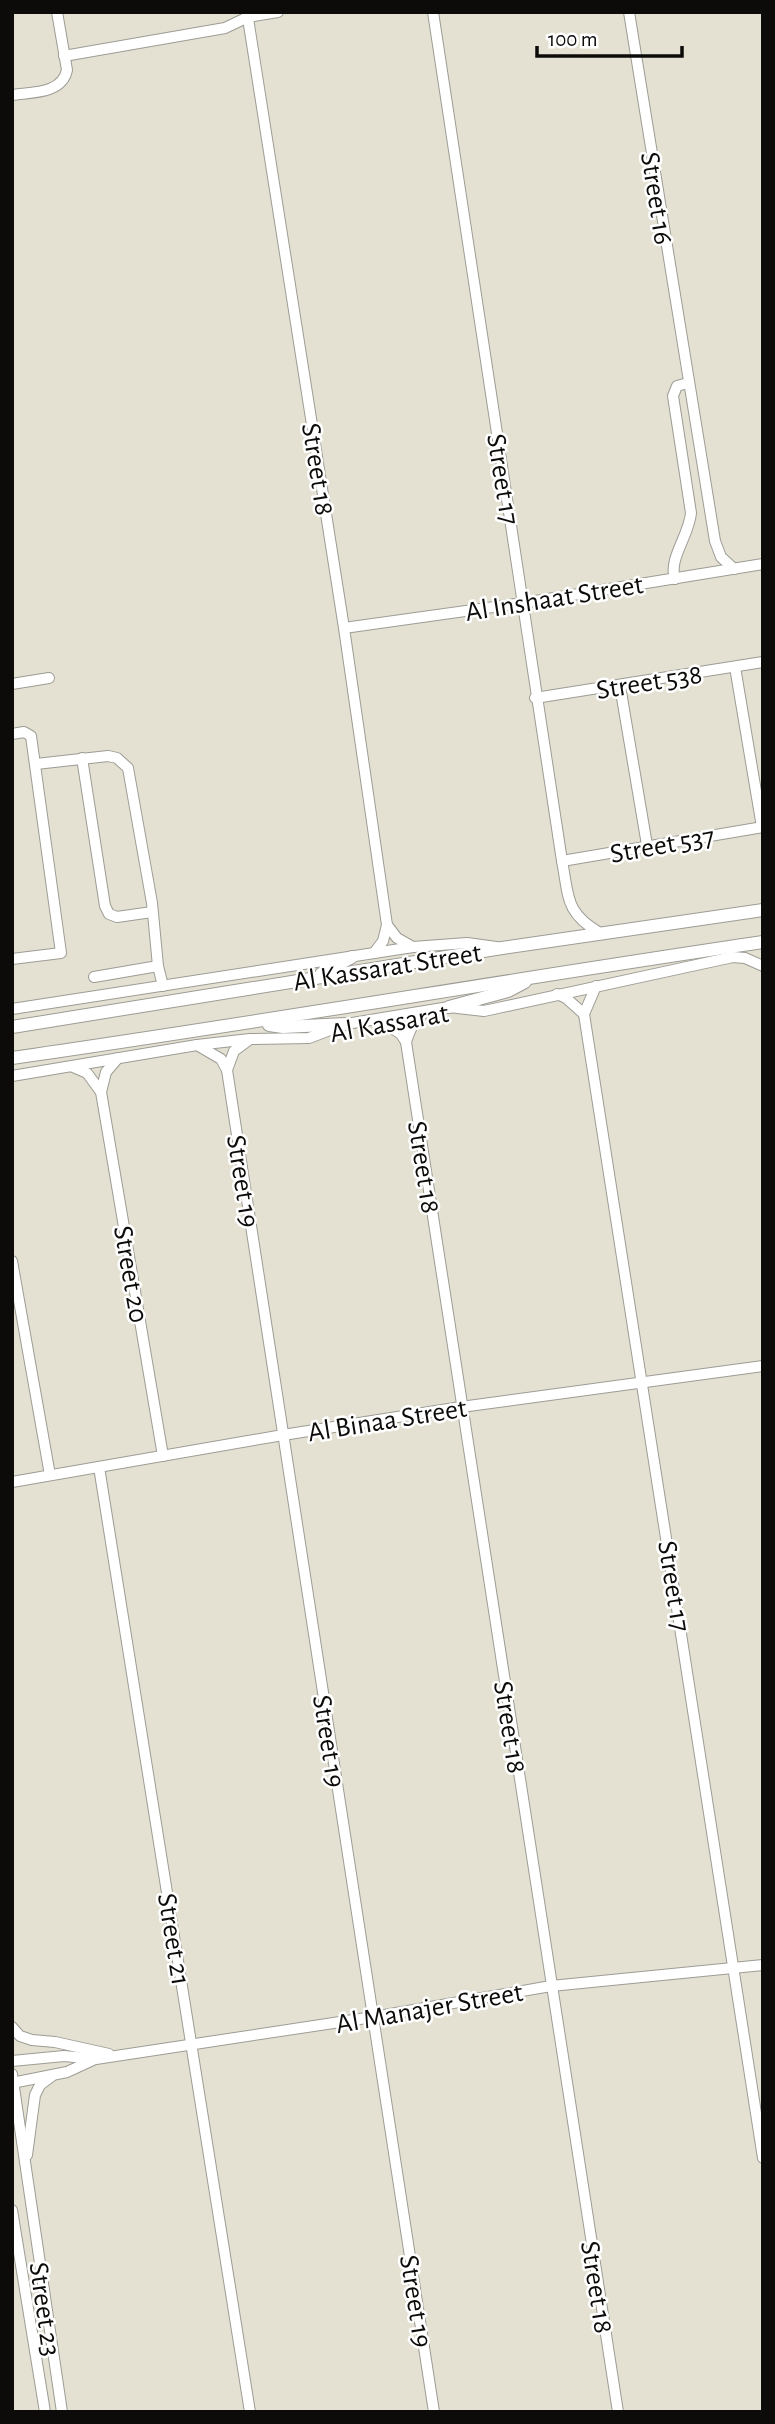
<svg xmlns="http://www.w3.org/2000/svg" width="775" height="2424" viewBox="0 0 775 2424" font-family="'Alegreya Sans',sans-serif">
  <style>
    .built { fill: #e4e1d2 }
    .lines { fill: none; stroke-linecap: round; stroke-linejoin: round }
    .minor-casing { stroke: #9d9c95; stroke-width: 12 }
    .tertiary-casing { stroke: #9d9c95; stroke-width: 14 }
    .minor { stroke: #fff; stroke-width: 10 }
    .tertiary { stroke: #fff; stroke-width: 12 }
    .labels { text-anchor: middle; stroke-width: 5; stroke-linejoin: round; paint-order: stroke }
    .street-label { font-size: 28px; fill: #0c0b09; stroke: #fff }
  </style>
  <rect width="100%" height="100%" fill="#eeede6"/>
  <rect class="built" x="12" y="12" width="751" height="2400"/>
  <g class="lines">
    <g class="minor-casing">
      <g id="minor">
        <path d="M 247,12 L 344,628 L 387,925 L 383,941 L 374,953"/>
        <path d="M 433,12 L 562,861 C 569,897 565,913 600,933"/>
        <path d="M 629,12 L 715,541 L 721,557 L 734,569"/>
        <path d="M 64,56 L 225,28 L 248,17 L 278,12"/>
        <path d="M 12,95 C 32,92 62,94 67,70 L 57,12"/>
        <path d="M 675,579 C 668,559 689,536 691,513 L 673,396 L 677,386 L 688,383"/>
        <path d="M 344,628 L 523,603 L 763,564"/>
        <path d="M 735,667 L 762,827"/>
        <path d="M 12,684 L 49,678"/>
        <path d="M 620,686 L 647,845"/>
        <path d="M 535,698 L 763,662"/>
        <path d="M 12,734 L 24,732 L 31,736 L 61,953 L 12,959"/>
        <path d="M 82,758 L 105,906 L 109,914 L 117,917 L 152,912"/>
        <path d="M 36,764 L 108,756 L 117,758 L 128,768 L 152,903 L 158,966 L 163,986"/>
        <path d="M 562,861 L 763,827"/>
        <path d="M 387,925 L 397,938 L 413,947"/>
        <path d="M 94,977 L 158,966"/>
        <path d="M 596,986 L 584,1014 L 763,2158"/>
        <path d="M 557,994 L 566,998 L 584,1014"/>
        <path d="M 12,1009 L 413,947 L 467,943 L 496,947"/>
        <path d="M 427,1011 C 415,1018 410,1029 406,1042 L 618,2412"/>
        <path d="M 379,1020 L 401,1034 L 406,1042"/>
        <path d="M 197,1045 L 221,1059 L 227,1070 L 434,2412"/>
        <path d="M 118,1058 L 106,1072 L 101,1092 L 163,1456"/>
        <path d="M 73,1067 L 87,1073 L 101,1092"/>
        <path d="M 227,1070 L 234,1051 L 249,1040"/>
        <path d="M 12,1076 L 197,1045 L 250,1039 L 309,1038 L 346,1024 L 449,1007 L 484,1011 L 733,957 L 745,958 L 763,966"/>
        <path d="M 12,1261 L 50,1475"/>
        <path d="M 99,1467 L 250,2412"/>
        <path d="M 12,1482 L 283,1435 L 461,1407 L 763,1366"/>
        <path d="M 12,2027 L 20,2036 L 32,2040 L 55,2042 L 109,2054"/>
        <path d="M 12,2061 L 64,2056 L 96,2059 L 373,2017 L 551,1986 L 763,1965"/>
        <path d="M 12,2074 L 62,2412"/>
        <path d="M 12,2083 L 67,2072 L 93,2060"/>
        <path d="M 27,2155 L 35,2095 L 40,2085 L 52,2076"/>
        <path d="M 12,2210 L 45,2412"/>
      </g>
    </g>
    <g class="tertiary-casing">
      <g id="tertiary">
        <path d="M 321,974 L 352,957"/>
        <path d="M 449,1007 L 508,991 L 525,982"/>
        <path d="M 269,1025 L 283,1027 L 346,1024"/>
        <path d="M 12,1027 L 502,948 L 763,910"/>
        <path d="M 12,1058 C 263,1022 512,979 763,942"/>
      </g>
    </g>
    <use href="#minor" class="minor"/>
    <use href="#tertiary" class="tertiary"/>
  </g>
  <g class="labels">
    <g class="street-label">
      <text transform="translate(658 198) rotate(81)" y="10">Street 16</text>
      <text transform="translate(319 469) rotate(81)" y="10">Street 18</text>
      <text transform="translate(504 479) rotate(81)" y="10">Street 17</text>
      <text transform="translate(554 597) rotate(-9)" y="10">Al Inshaat Street</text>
      <text transform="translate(649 681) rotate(-9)" y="10">Street 538</text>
      <text transform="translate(662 844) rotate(-10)" y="10">Street 537</text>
      <text transform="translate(387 966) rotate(-9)" y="10">Al Kassarat Street</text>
      <text transform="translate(389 1022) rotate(-10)" y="10">Al Kassarat</text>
      <text transform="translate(425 1167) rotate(81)" y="10">Street 18</text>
      <text transform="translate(244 1181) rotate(81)" y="10">Street 19</text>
      <text transform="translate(132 1274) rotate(80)" y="10">Street 20</text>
      <text transform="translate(387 1419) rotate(-9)" y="10">Al Binaa Street</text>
      <text transform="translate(675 1586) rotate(81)" y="10">Street 17</text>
      <text transform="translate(511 1727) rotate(81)" y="10">Street 18</text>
      <text transform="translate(330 1741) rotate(81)" y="10">Street 19</text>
      <text transform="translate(175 1939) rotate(81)" y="10">Street 21</text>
      <text transform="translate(429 2007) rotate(-10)" y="10">Al Manajer Street</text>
      <text transform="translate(598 2287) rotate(81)" y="10">Street 18</text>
      <text transform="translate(417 2301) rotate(81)" y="10">Street 19</text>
      <text transform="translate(46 2309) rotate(82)" y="10">Street 23</text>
    </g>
  </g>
  <rect width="775" height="2424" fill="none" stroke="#0c0b09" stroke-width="28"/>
  <path d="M537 46v10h145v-10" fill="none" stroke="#0c0b09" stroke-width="3.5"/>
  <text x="548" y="46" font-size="21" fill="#0c0b09" stroke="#ffffff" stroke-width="5" paint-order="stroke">100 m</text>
</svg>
